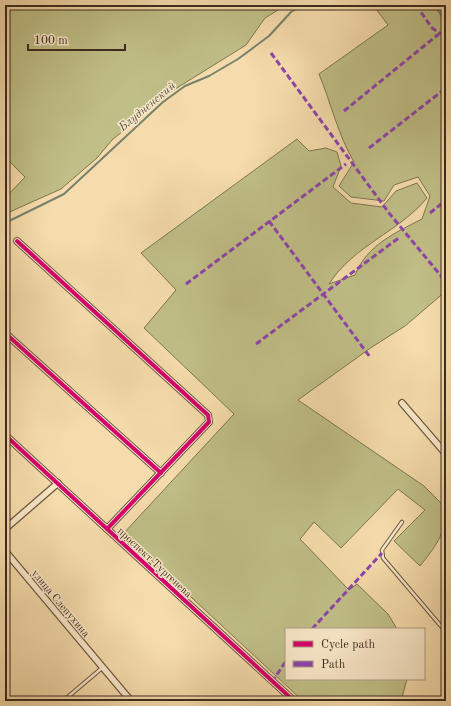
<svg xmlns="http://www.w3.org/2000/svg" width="451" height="706" viewBox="0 0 451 706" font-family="'Old Standard TT',serif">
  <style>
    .green { fill: #c0bf87; stroke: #7e7552 }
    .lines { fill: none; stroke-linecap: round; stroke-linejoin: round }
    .stream { stroke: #77826e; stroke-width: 2 }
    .lane-casing { stroke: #6b5740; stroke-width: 4.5 }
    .street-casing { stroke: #6b5740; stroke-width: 8 }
    .lane { stroke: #f9e8c9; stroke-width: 2.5 }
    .street { stroke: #f9e8c9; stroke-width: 5.5 }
    .quiet { stroke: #8e44ad; stroke-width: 3; stroke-dasharray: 6 3; stroke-linecap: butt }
    .cycleway-casing { stroke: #f9e8c9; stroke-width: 6 }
    .cycleway { stroke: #d6006c; stroke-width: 4 }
    .labels { text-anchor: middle; stroke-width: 3; stroke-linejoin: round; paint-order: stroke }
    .street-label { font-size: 11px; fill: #3d2b1c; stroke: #f9e8c9 }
    .water-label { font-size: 12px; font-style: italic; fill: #554f3e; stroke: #f9e8c9 }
  </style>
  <rect width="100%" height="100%" fill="#f6dcac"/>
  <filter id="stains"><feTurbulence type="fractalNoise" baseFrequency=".005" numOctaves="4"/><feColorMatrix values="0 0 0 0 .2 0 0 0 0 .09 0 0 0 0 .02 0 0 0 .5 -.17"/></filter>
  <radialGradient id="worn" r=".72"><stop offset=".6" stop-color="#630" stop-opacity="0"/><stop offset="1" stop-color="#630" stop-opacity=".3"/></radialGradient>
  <g class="green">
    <path d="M 5,5 L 286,5 L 265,18 L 246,45 L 172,91 L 112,140 L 97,158 L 61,189 L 5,214 L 5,198 L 25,177 L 5,157 Z"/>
    <path d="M 373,5 L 446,5 L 446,291 L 405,326 L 372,347 L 298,400 L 424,486 L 446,508 C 446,534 435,547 420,566 L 394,541 L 425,510 L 398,489 L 341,548 L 314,522 L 300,539 L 349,590 L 357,584 L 388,614 L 397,629 L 286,629 L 286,679 L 407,679 L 401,701 L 303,701 L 123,534 L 234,414 L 144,328 L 176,290 L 141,253 L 297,139 L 309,151 L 326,148 L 337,152 L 341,166 L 333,187 L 351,203 L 382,207 L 396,191 L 417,183 L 427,198 C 399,232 354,245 329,284 L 355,275 C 367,245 395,233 422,219 L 430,196 L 418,177 L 394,185 L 384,201 L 351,197 L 339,186 L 354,162 C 338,135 331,103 319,74 L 388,25 Z"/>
  </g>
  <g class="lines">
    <g class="stream">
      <path d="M 434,5 L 446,22"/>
      <path d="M 5,223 L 64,194 L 163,102 L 185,86 L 209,76 L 238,59 L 269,36 L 291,12 L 303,5"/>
    </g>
    <g class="lane-casing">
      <g id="lane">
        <path d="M 402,522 L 382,550 L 383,558 L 446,632"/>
        <path d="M 63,701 L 102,668"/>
      </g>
    </g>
    <g class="street-casing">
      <g id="street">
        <path d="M 17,241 L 208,415 L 209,422 L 107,529"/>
        <path d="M 5,333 L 161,473"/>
        <path d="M 402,403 L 446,454"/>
        <path d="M 5,435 L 294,701"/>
        <path d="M 5,529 L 58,483"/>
        <path d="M 5,551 L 131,701"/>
      </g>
    </g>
    <use href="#lane" class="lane"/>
    <use href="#street" class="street"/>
    <g class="quiet">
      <path d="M 416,5 L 432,28 L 446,37"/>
      <path d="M 271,53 L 389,213 L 446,282"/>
      <path d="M 344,111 L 440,33"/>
      <path d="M 369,148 L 446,88"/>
      <path d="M 430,213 L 446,200"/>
      <path d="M 269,221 L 370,357"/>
      <path d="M 186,284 L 346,164"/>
      <path d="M 256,344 L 400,237"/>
      <path d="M 312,629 L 382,553"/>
      <path d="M 272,682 L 286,661"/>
    </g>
    <g class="cycleway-casing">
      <g id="cycleway">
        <path d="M 17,241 L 208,415 L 209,422 L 107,529"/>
        <path d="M 5,333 L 161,473"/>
        <path d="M 5,435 L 294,701"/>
      </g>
    </g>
    <use href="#cycleway" class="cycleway"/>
  </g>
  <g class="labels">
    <g class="street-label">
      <text transform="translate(155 562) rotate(43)" y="4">проспект Тургенева</text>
      <text transform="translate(61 603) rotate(50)" y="4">улица Слепухина</text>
    </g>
    <g class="water-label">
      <text transform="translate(147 106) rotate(-40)" y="4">Блудненский</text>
    </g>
  </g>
  <rect width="451" height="706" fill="none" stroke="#f6dcac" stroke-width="20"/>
  <rect x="6" y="6" width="439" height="694" fill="none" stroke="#3d2b1c" stroke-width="2"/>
  <rect x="10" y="10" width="431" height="686" fill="none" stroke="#3d2b1c"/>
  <rect x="285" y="628" width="140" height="52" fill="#f9e8c9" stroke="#ae9c84"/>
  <rect x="293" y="641" width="20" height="6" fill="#d6006c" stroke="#ae9c84"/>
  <text x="321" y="648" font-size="12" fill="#3d2b1c">Cycle path</text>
  <rect x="293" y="661" width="20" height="6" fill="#8e44ad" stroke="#ae9c84"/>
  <text x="321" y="668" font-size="12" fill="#3d2b1c">Path</text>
  <path d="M28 44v6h97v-6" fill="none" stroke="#3d2b1c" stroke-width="2"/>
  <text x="34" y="44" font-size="12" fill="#3d2b1c" stroke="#f9e8c9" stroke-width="3" paint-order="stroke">100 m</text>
  <rect width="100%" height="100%" filter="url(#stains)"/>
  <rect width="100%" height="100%" fill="url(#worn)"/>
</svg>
